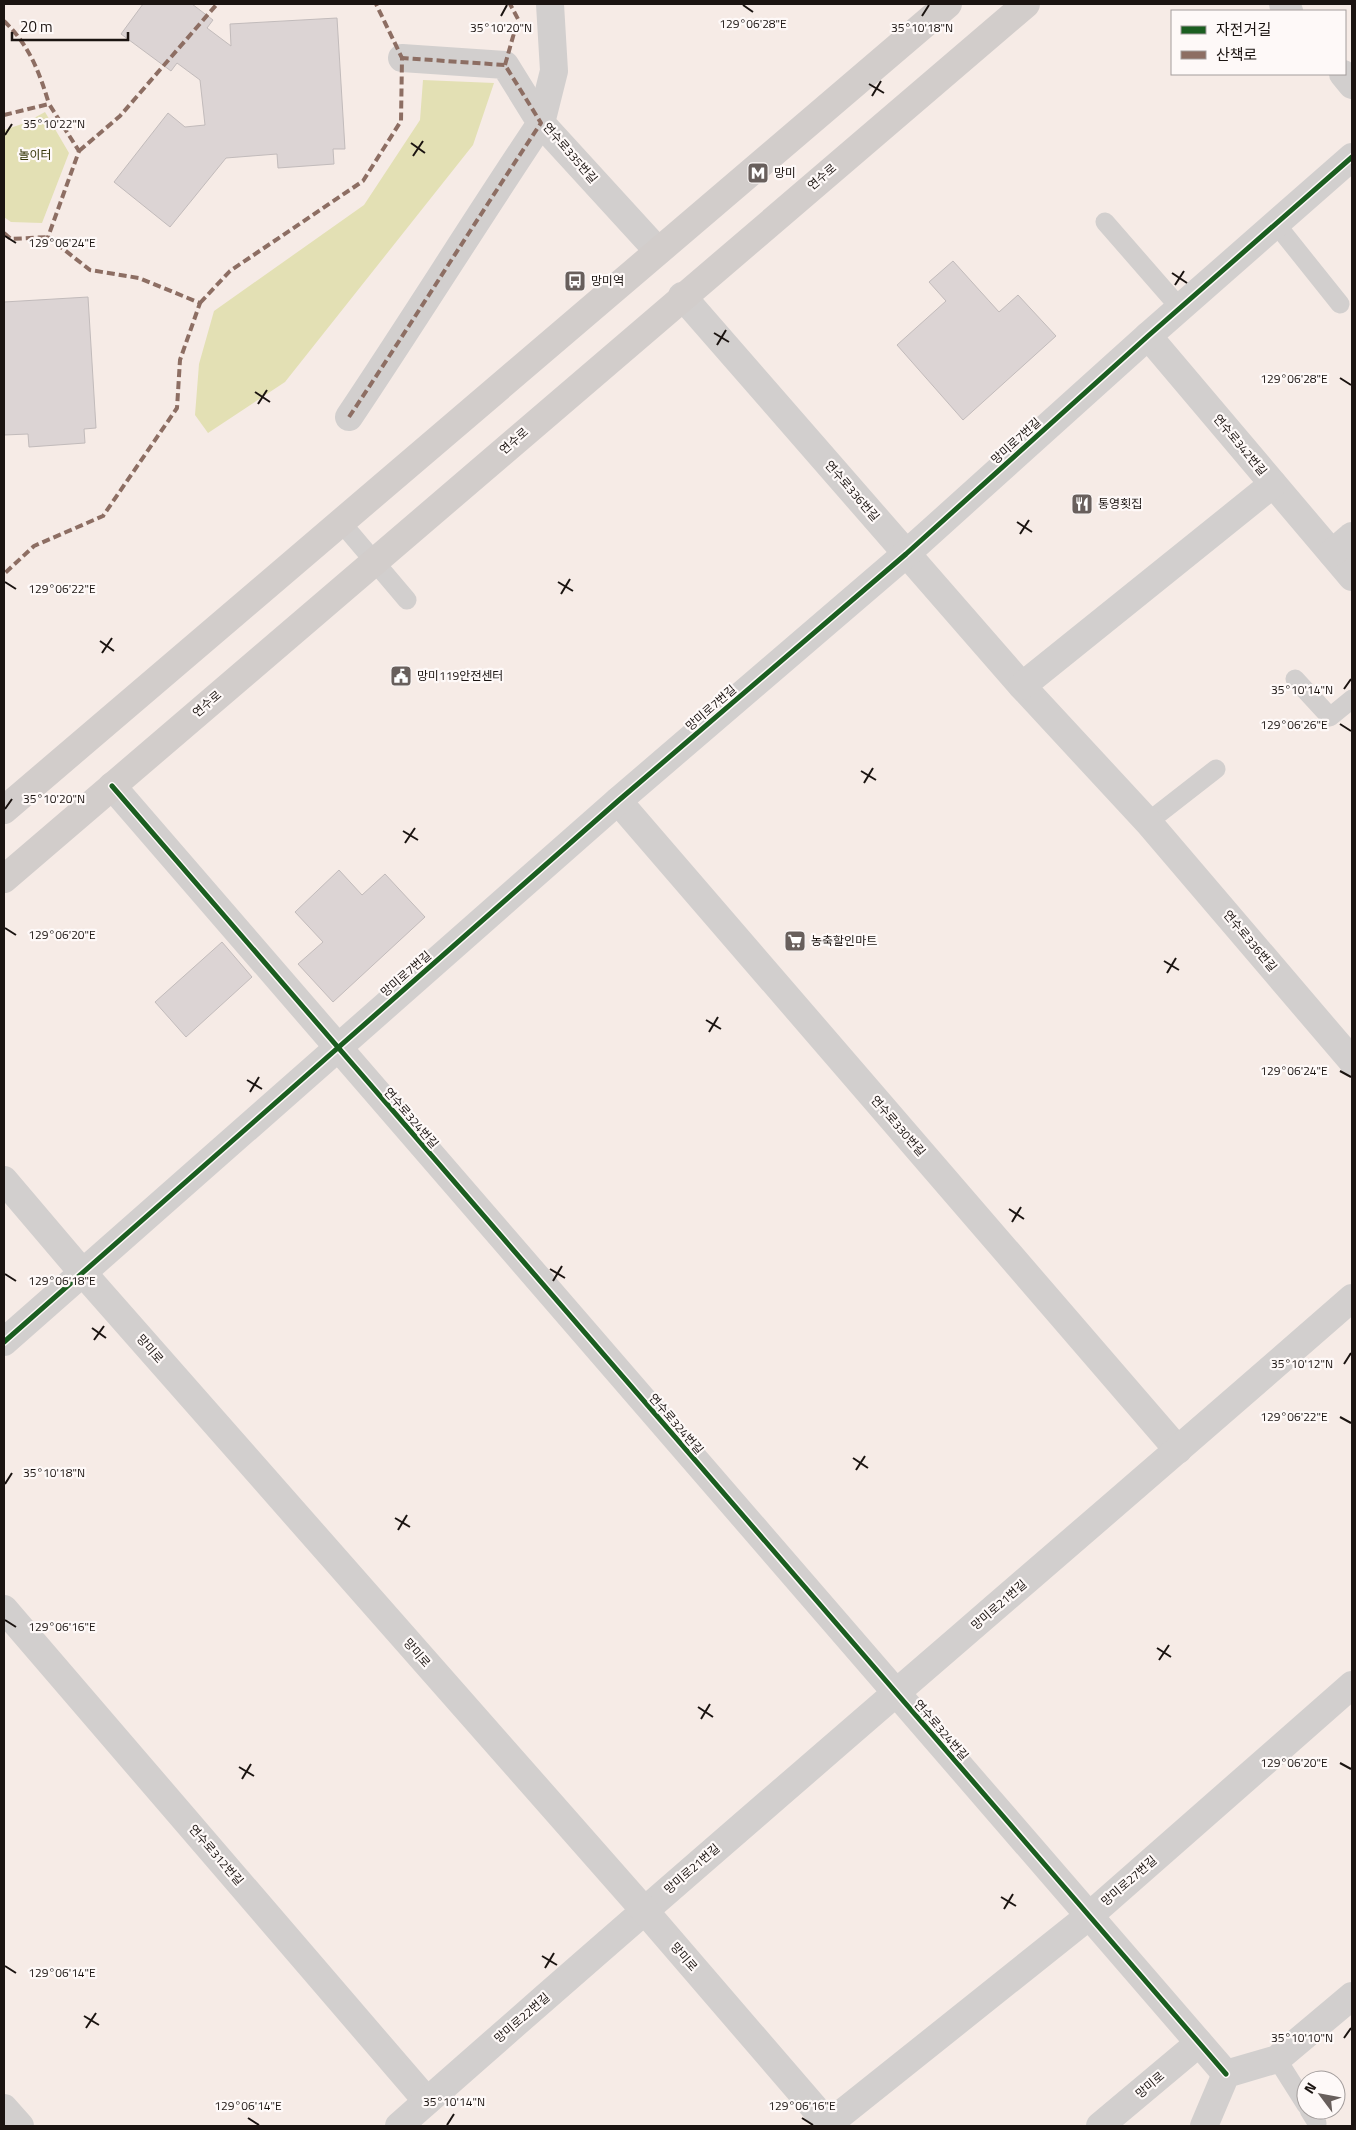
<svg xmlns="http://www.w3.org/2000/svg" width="1356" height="2130" viewBox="0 0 1356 2130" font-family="'Titillium Web','Noto Sans KR',sans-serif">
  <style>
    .green { fill: #e3e0b4 }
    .building { fill: #dcd4d4; stroke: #c2bbbb }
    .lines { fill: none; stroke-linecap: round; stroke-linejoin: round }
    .service { stroke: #d2cfce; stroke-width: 19 }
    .pedestrian { stroke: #d2cfce; stroke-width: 28 }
    .minor { stroke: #d2cfce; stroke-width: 28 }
    .tertiary { stroke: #d2cfce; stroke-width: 28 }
    .secondary { stroke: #d2cdcb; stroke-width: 28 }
    .quiet { stroke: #8d6e63; stroke-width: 4; stroke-dasharray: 8 4; stroke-linecap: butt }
    .cycleway-casing { stroke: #fef9f8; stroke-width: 8 }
    .cycleway { stroke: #1b5e20; stroke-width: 5 }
    .ticks { fill: none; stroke: #1b1411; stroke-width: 2 }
    .labels { text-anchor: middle; stroke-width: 4.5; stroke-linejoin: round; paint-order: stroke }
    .street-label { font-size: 12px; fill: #1b1411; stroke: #fef9f8 }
    .park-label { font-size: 12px; fill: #333406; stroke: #fef9f8 }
    .poi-label { font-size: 12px; fill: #1b1411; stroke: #fef9f8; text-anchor: start }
    .ticks-label { font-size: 12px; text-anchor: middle; fill: #1b1411; stroke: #fef9f8; stroke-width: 4.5; stroke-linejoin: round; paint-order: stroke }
  </style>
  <rect width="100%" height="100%" fill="#f6ebe6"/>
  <g class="green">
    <path d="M 423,80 L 494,83 L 473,145 L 285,382 L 208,433 L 195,415 L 199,364 L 214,311 L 364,205 L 420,120 Z"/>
    <path d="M 45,112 L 69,153 L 42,223 L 11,222 L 4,217 L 4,130 L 25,123 Z"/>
  </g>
  <g class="building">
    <path d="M 143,4 L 192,4 L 213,20 L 207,28 L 231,46 L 230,24 L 337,18 L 345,149 L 333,149 L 334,164 L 278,168 L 277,154 L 226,158 L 170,227 L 114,182 L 168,113 L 185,127 L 205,125 L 200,80 L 177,63 L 171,71 L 121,34 Z"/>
    <path d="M 953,261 L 999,312 L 1018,295 L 1056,336 L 963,420 L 897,345 L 946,301 L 929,282 Z"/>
    <path d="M 88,297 L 96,428 L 84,429 L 85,443 L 29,447 L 28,434 L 4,435 L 4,302 Z"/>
    <path d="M 339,870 L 362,895 L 385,874 L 425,917 L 333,1002 L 298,964 L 323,942 L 295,912 Z"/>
    <path d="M 222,942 L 252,977 L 186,1037 L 155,1002 Z"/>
  </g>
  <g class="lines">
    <g class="service">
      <path d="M 1105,222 L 1180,308"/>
      <path d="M 1276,224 L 1340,304"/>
      <path d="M 340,521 L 407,600"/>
      <path d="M 1295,679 L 1330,717 L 1352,699"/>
      <path d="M 1148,822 L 1216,769"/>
      <path d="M 1277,2059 L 1306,2105"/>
      <path d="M 1309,2110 L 1317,2123"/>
    </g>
    <path class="pedestrian" d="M 349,417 C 414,320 476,220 541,123 L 505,65 L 402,58"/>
    <g class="minor">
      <path d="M 550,4 L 554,71 L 541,123 L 658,251"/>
      <path d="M 1283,4 L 1289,11"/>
      <path d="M 1343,74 L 1352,85"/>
      <path d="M 682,296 L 1022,686 L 1148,822 L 1352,1061"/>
      <path d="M 1148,336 L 1352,577"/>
      <path d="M 1332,553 L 1352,536"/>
      <path d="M 1022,686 L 1273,484"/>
      <path d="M 112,786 L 1226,2074"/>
      <path d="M 618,801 L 1178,1450"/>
      <path d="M 4,1342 L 618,801 L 906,554 L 1148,336 L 1352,157"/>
      <path d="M 4,1609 L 427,2101"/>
      <path d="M 4,2108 L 20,2126"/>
      <path d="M 399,2126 C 714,1847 1035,1575 1352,1298"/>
      <path d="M 826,2126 L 1089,1916 L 1352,1685"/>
      <path d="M 1100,2126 L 1199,2043"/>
      <path d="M 1204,2126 L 1226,2074 L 1277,2059 L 1352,1996"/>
    </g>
    <path class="tertiary" d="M 4,1180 L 83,1273 L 644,1910 L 830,2126"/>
    <g class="secondary">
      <path d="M 4,810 L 948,4"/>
      <path d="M 4,879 L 1026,4"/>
    </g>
    <g class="quiet">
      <path d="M 4,21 C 29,45 39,71 49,104"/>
      <path d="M 505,65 L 518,19 L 510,4"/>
      <path d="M 4,115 L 49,104 L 79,151 L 48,237 L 90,270 L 139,278 L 200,303 L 180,360 L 177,408 L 103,516 L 34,546 L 4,574"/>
      <path d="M 79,151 L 120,116 L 217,4"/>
      <path d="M 4,233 L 11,239 L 48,237"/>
      <path d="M 200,303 L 230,271 L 363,181 L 401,121 L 402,58 L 376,4"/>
      <path d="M 349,417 C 414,320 476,220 541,123 L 505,65 L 402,58"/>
    </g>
    <g class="cycleway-casing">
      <g id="cycleway">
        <path d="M 112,786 L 1226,2074"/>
        <path d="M 4,1342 L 618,801 L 906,554 L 1148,336 L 1352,157"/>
      </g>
    </g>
    <use href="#cycleway" class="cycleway"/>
  </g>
  <path class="ticks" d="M 743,5 L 753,12M 501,16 L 507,5M 922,16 L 929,5M 869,84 L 884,93M 872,96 L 881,81M 5,135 L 12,124M 411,143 L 425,153M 413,156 L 423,141M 5,236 L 16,243M 1172,273 L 1187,283M 1175,285 L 1184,271M 714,333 L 729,342M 717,345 L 726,330M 1340,378 L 1351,385M 255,392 L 270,402M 258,404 L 267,390M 1017,522 L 1032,532M 1020,534 L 1029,520M 5,582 L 16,589M 558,582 L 573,591M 561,594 L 570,579M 100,641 L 114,651M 102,653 L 112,638M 1344,689 L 1351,679M 1340,724 L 1351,731M 861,771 L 876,780M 864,783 L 873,768M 5,809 L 12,799M 403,831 L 418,840M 405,843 L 415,828M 5,928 L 16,935M 1164,961 L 1179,970M 1167,973 L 1176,958M 706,1020 L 721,1029M 709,1032 L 718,1017M 1340,1071 L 1351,1077M 247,1080 L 262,1089M 250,1092 L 259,1077M 1009,1209 L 1024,1219M 1012,1222 L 1021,1207M 550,1269 L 565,1278M 5,1274 L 16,1281M 553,1281 L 562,1266M 92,1328 L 106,1338M 94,1340 L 104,1326M 1344,1364 L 1351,1353M 1340,1417 L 1351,1423M 853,1458 L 868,1468M 856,1470 L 865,1456M 5,1484 L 12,1473M 395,1518 L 410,1527M 398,1530 L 407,1515M 5,1620 L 16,1627M 1157,1648 L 1171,1657M 1159,1660 L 1169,1645M 698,1707 L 713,1717M 701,1719 L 710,1704M 1340,1763 L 1351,1769M 239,1767 L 254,1776M 242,1779 L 251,1764M 1001,1897 L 1016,1906M 1004,1909 L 1013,1894M 542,1956 L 557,1965M 5,1966 L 16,1973M 545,1968 L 554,1953M 84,2016 L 99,2025M 86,2028 L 96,2013M 1344,2038 L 1351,2028M 248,2118 L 259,2125M 802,2118 L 813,2125M 447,2125 L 454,2114"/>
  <defs>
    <g id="metro-square" transform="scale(1.125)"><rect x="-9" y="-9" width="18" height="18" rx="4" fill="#685f5c" stroke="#fef9f8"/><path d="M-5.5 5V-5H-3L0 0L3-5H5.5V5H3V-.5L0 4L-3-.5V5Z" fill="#fff"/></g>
    <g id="bus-square" transform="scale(1.125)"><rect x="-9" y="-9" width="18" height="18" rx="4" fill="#685f5c" stroke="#fef9f8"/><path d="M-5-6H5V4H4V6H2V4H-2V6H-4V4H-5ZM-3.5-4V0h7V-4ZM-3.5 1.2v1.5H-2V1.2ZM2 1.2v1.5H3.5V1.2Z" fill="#fff"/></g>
    <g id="restaurant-square" transform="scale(1.125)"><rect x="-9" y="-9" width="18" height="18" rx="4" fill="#685f5c" stroke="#fef9f8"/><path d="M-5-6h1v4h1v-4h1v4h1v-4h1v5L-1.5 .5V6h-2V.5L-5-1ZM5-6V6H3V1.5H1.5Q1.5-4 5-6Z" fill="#fff"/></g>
    <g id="civic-square" transform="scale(1.125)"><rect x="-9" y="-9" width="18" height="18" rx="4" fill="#685f5c" stroke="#fef9f8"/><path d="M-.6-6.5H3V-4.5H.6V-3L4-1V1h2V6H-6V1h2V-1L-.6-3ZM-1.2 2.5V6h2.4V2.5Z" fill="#fff"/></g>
    <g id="supermarket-square" transform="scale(1.125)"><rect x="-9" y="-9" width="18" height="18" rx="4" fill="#685f5c" stroke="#fef9f8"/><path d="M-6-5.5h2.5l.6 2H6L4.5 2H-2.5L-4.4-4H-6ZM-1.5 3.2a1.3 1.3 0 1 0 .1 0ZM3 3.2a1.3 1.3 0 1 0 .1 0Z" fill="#fff"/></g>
  </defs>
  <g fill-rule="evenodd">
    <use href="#metro-square" x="758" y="173"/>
    <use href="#bus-square" x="575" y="281"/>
    <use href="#restaurant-square" x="1082" y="504"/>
    <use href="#civic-square" x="401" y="676"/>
    <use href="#supermarket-square" x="795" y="941"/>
  </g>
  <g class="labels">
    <g class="street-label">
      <text transform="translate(570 153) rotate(49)" y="4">연수로335번길</text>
      <text transform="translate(822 177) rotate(-40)" y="4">연수로</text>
      <text transform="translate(514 441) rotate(-41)" y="4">연수로</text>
      <text transform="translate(1016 441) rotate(-42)" y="4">망미로7번길</text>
      <text transform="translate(1240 445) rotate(50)" y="4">연수로342번길</text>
      <text transform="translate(852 491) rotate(49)" y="4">연수로336번길</text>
      <text transform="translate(207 704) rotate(-40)" y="4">연수로</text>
      <text transform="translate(711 708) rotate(-41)" y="4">망미로7번길</text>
      <text transform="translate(1250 941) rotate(50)" y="4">연수로336번길</text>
      <text transform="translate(406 974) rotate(-41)" y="4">망미로7번길</text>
      <text transform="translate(411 1118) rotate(49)" y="4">연수로324번길</text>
      <text transform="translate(898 1126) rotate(49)" y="4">연수로330번길</text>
      <text transform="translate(150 1349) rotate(49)" y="4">망미로</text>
      <text transform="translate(676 1424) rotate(49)" y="4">연수로324번길</text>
      <text transform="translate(999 1605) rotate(-41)" y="4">망미로21번길</text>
      <text transform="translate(417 1653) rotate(49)" y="4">망미로</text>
      <text transform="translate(941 1730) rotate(49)" y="4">연수로324번길</text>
      <text transform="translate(216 1855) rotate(49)" y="4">연수로312번길</text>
      <text transform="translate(692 1869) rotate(-41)" y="4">망미로21번길</text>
      <text transform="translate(1129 1881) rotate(-41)" y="4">망미로27번길</text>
      <text transform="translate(684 1957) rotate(49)" y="4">망미로</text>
      <text transform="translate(522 2018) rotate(-41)" y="4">망미로22번길</text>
      <text transform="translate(1150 2085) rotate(-40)" y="4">망미로</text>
    </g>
    <g class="park-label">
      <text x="35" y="159">놀이터</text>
    </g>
    <g class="poi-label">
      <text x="774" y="177">망미</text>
      <text x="591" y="285">망미역</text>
      <text x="1098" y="508">통영횟집</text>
      <text x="417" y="680">망미119안전센터</text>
      <text x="811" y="945">농축할인마트</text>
    </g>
  </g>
  <g class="ticks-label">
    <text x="753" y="28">129°06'28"E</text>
    <text x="501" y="32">35°10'20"N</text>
    <text x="922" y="32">35°10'18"N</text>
    <text x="54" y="128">35°10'22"N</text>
    <text x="62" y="247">129°06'24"E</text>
    <text x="1294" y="383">129°06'28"E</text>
    <text x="62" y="593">129°06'22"E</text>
    <text x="1302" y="694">35°10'14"N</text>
    <text x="1294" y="729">129°06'26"E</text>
    <text x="54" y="803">35°10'20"N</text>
    <text x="62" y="939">129°06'20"E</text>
    <text x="1294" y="1075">129°06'24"E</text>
    <text x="62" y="1285">129°06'18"E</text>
    <text x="1302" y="1368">35°10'12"N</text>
    <text x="1294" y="1421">129°06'22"E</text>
    <text x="54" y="1477">35°10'18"N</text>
    <text x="62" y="1631">129°06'16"E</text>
    <text x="1294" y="1767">129°06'20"E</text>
    <text x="62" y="1977">129°06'14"E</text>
    <text x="1302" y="2042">35°10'10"N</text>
    <text x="454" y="2106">35°10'14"N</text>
    <text x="248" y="2110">129°06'14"E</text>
    <text x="802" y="2110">129°06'16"E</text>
  </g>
  <rect width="1356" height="2130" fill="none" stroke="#1b1411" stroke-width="10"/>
  <rect x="1171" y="10" width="175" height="65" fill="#fef9f8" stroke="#a39d9c"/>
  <rect x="1181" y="26" width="25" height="8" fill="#1b5e20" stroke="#a39d9c"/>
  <text x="1216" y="35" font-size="15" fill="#1b1411">자전거길</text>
  <rect x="1181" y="51" width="25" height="8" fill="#8d6e63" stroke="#a39d9c"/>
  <text x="1216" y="60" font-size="15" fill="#1b1411">산책로</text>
  <g transform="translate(1321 2095) rotate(302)"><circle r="24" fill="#fef9f8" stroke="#a39d9c"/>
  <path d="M0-4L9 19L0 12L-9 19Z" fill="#685f5c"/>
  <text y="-8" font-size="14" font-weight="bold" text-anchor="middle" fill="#1b1411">N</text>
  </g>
  <path d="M12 32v8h116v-8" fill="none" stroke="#1b1411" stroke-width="2.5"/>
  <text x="20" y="32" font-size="15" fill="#1b1411" stroke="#fef9f8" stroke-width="4" paint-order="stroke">20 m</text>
</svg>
